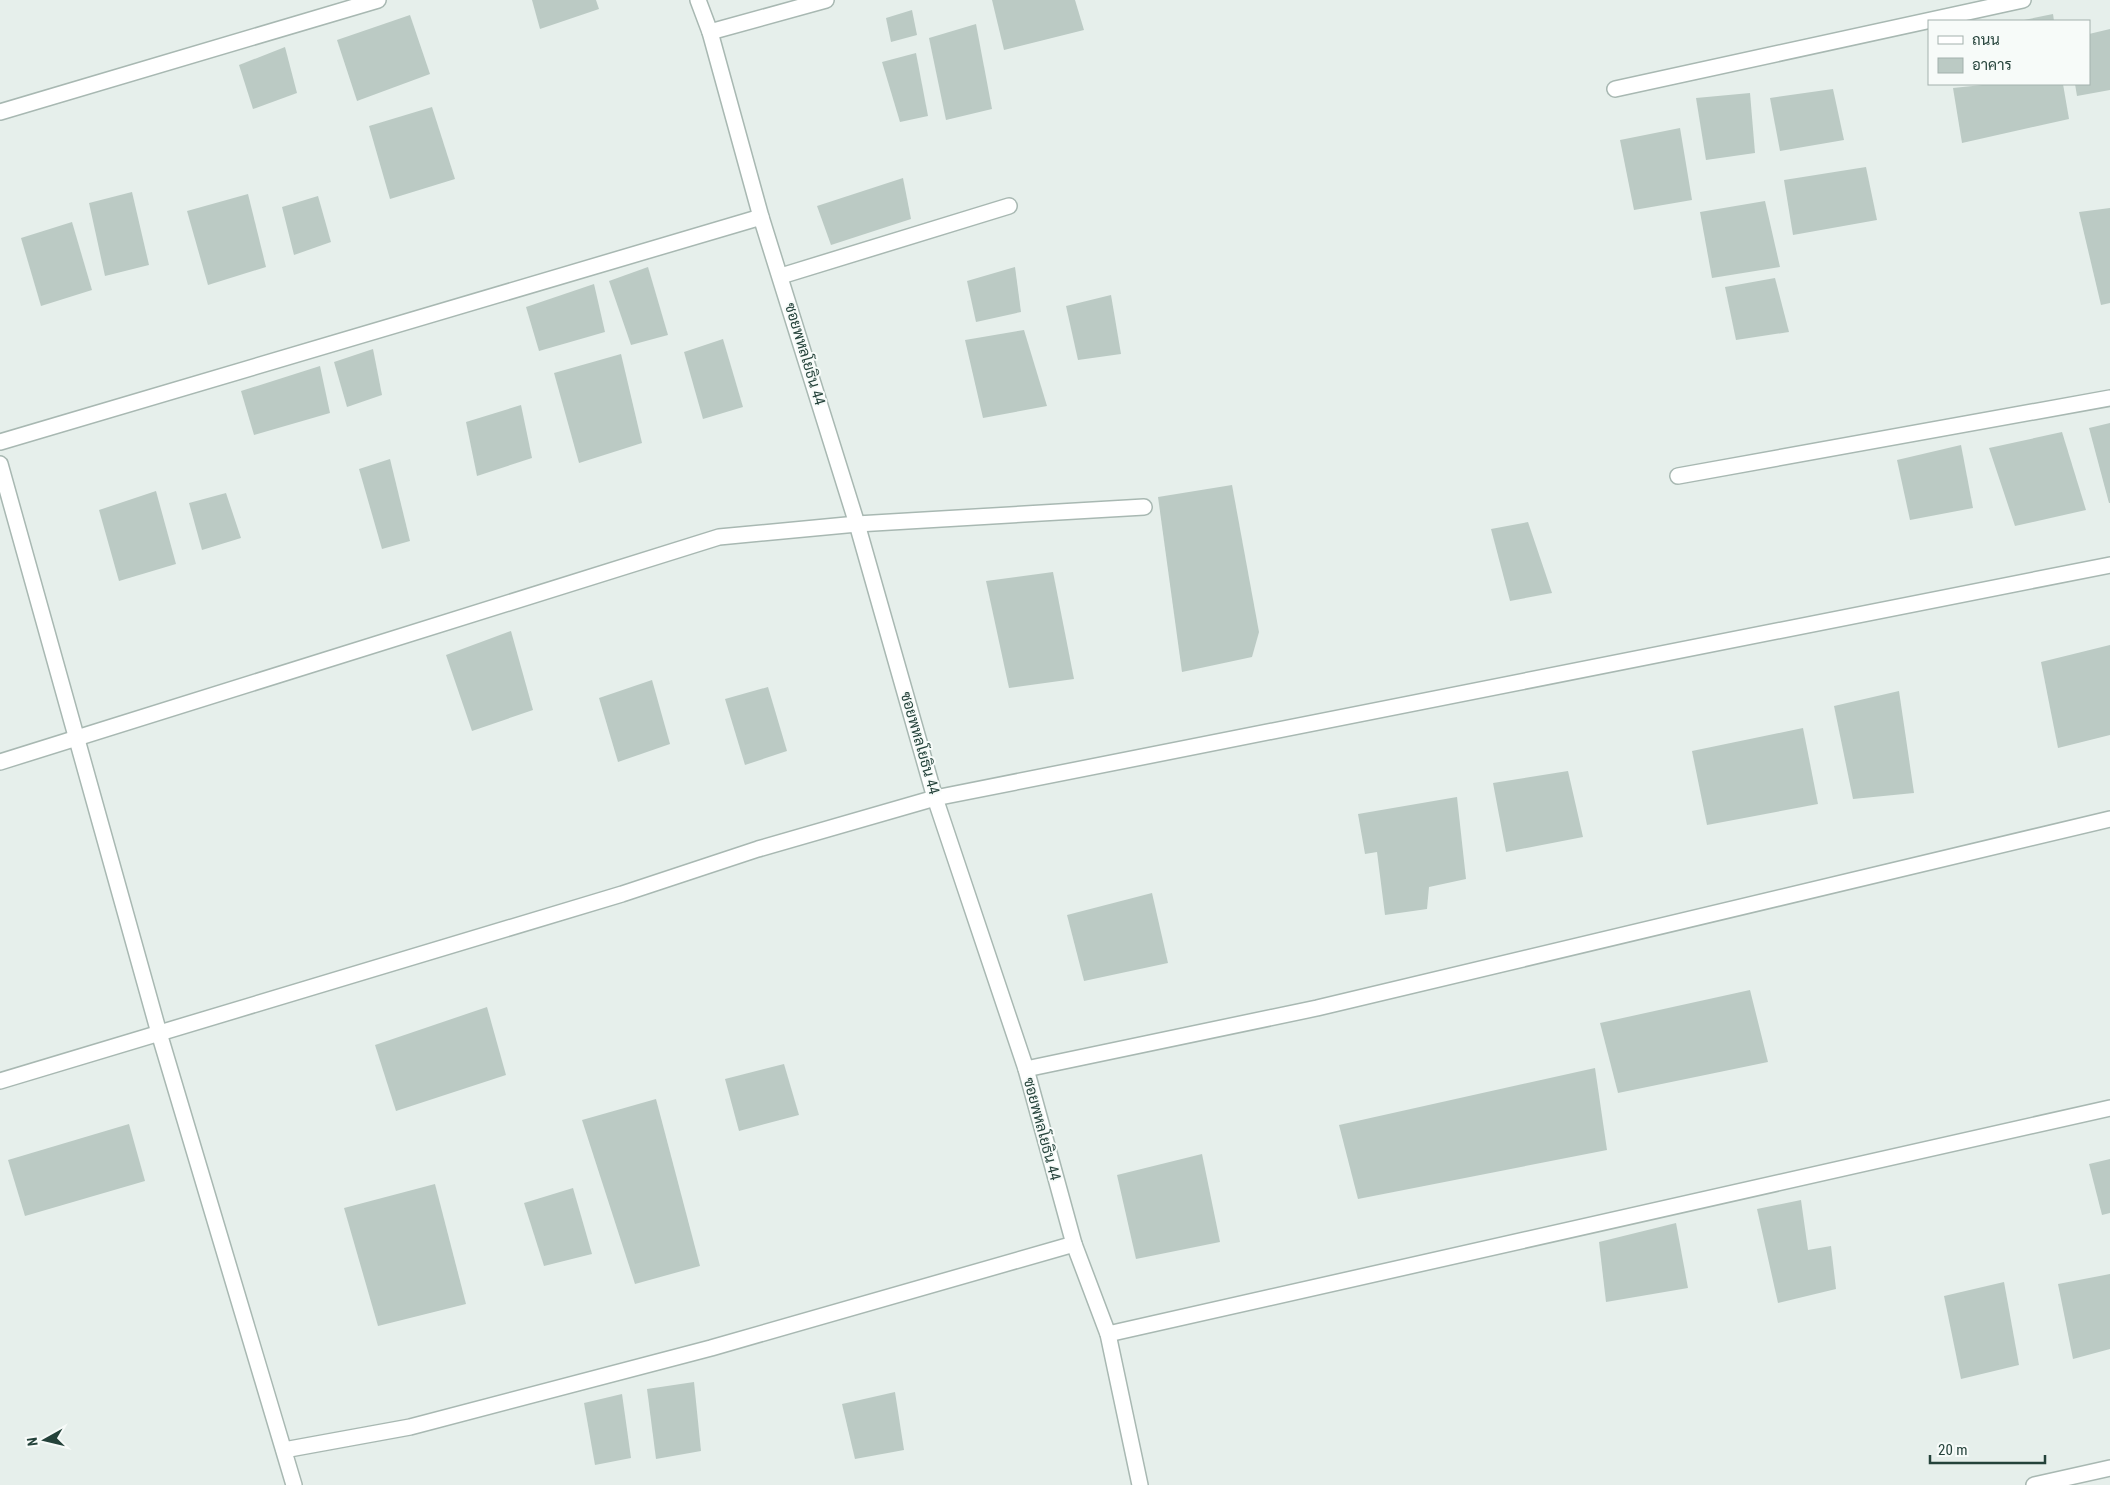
<svg xmlns="http://www.w3.org/2000/svg" width="2110" height="1485" viewBox="0 0 2110 1485" font-family="'Roboto Condensed',Sarabun,sans-serif">
  <style>
    .building { fill: #bbcac4 }
    .lines { fill: none; stroke-linecap: round; stroke-linejoin: round }
    .street-casing { stroke: #a8b8b2; stroke-width: 18 }
    .street { stroke: #fff; stroke-width: 15 }
    .labels { text-anchor: middle; stroke-width: 4; stroke-linejoin: round; paint-order: stroke }
    .street-label { font-size: 15px; fill: #24423a; stroke: #f7fbf9 }
  </style>
  <rect width="100%" height="100%" fill="#e6efeb"/>
  <g class="building">
    <path d="M 532,0 L 596,0 L 599,9 L 540,29 Z"/>
    <path d="M 992,0 L 1075,0 L 1084,30 L 1004,50 Z"/>
    <path d="M 912,10 L 917,35 L 891,42 L 886,18 Z"/>
    <path d="M 2053,14 L 2054,21 L 2024,21 L 2024,20 Z"/>
    <path d="M 410,15 L 430,74 L 357,101 L 337,40 Z"/>
    <path d="M 976,24 L 992,109 L 946,120 L 929,38 Z"/>
    <path d="M 2110,29 L 2110,90 L 2077,96 L 2075,84 L 2089,84 L 2089,34 Z"/>
    <path d="M 285,47 L 297,93 L 253,109 L 239,65 Z"/>
    <path d="M 916,53 L 928,116 L 900,122 L 882,62 Z"/>
    <path d="M 1992,84 L 2063,84 L 2069,119 L 1962,143 L 1953,88 Z"/>
    <path d="M 1833,89 L 1844,140 L 1780,151 L 1770,98 Z"/>
    <path d="M 1750,93 L 1755,153 L 1706,160 L 1696,98 Z"/>
    <path d="M 432,107 L 455,179 L 390,199 L 369,126 Z"/>
    <path d="M 1680,128 L 1692,200 L 1634,210 L 1620,140 Z"/>
    <path d="M 1866,167 L 1877,220 L 1793,235 L 1784,180 Z"/>
    <path d="M 903,178 L 911,219 L 831,245 L 817,206 Z"/>
    <path d="M 132,192 L 149,265 L 105,276 L 89,203 Z"/>
    <path d="M 248,194 L 266,267 L 208,285 L 187,211 Z"/>
    <path d="M 318,196 L 331,242 L 294,255 L 282,207 Z"/>
    <path d="M 1765,201 L 1780,267 L 1712,278 L 1700,212 Z"/>
    <path d="M 2110,208 L 2110,303 L 2101,305 L 2079,212 Z"/>
    <path d="M 72,222 L 92,290 L 41,306 L 21,238 Z"/>
    <path d="M 648,267 L 668,335 L 631,345 L 609,281 Z"/>
    <path d="M 1015,267 L 1021,312 L 976,322 L 967,281 Z"/>
    <path d="M 1775,278 L 1789,332 L 1736,340 L 1725,287 Z"/>
    <path d="M 594,284 L 605,332 L 539,351 L 526,307 Z"/>
    <path d="M 1111,295 L 1121,354 L 1078,360 L 1066,306 Z"/>
    <path d="M 1024,330 L 1047,406 L 983,418 L 965,340 Z"/>
    <path d="M 723,339 L 743,407 L 703,419 L 684,352 Z"/>
    <path d="M 373,349 L 382,395 L 347,407 L 334,362 Z"/>
    <path d="M 621,354 L 642,443 L 579,463 L 554,373 Z"/>
    <path d="M 320,366 L 330,413 L 254,435 L 241,391 Z"/>
    <path d="M 521,405 L 532,458 L 477,476 L 466,422 Z"/>
    <path d="M 2110,423 L 2110,503 L 2109,503 L 2089,428 Z"/>
    <path d="M 2062,432 L 2086,510 L 2015,526 L 1989,448 Z"/>
    <path d="M 1961,445 L 1973,508 L 1910,520 L 1897,460 Z"/>
    <path d="M 390,459 L 410,541 L 382,549 L 359,469 Z"/>
    <path d="M 1232,485 L 1259,632 L 1252,657 L 1182,672 L 1158,497 Z"/>
    <path d="M 156,491 L 176,564 L 119,581 L 99,510 Z"/>
    <path d="M 226,493 L 241,538 L 202,550 L 189,503 Z"/>
    <path d="M 1528,522 L 1552,593 L 1510,601 L 1491,529 Z"/>
    <path d="M 1053,572 L 1074,679 L 1009,688 L 986,581 Z"/>
    <path d="M 511,631 L 533,710 L 472,731 L 446,655 Z"/>
    <path d="M 2110,645 L 2110,735 L 2058,748 L 2041,662 Z"/>
    <path d="M 652,680 L 670,744 L 618,762 L 599,698 Z"/>
    <path d="M 768,687 L 787,751 L 745,765 L 725,699 Z"/>
    <path d="M 1899,691 L 1914,793 L 1853,799 L 1834,706 Z"/>
    <path d="M 1803,728 L 1818,804 L 1707,825 L 1692,751 Z"/>
    <path d="M 1568,771 L 1583,837 L 1506,852 L 1493,783 Z"/>
    <path d="M 1457,797 L 1466,879 L 1429,887 L 1427,909 L 1385,915 L 1377,852 L 1365,854 L 1358,814 Z"/>
    <path d="M 1152,893 L 1168,963 L 1084,981 L 1067,915 Z"/>
    <path d="M 1750,990 L 1768,1062 L 1618,1093 L 1600,1023 Z"/>
    <path d="M 487,1007 L 506,1075 L 396,1111 L 375,1045 Z"/>
    <path d="M 784,1064 L 799,1115 L 739,1131 L 725,1079 Z"/>
    <path d="M 1595,1068 L 1607,1150 L 1358,1199 L 1339,1125 Z"/>
    <path d="M 656,1099 L 700,1266 L 635,1284 L 582,1120 Z"/>
    <path d="M 129,1124 L 145,1181 L 25,1216 L 8,1160 Z"/>
    <path d="M 1202,1154 L 1220,1242 L 1136,1259 L 1117,1175 Z"/>
    <path d="M 2110,1159 L 2110,1213 L 2102,1215 L 2089,1164 Z"/>
    <path d="M 435,1184 L 466,1304 L 378,1326 L 344,1208 Z"/>
    <path d="M 573,1188 L 592,1254 L 544,1266 L 524,1203 Z"/>
    <path d="M 1801,1200 L 1808,1250 L 1831,1246 L 1836,1289 L 1778,1303 L 1757,1209 Z"/>
    <path d="M 1676,1223 L 1688,1288 L 1606,1302 L 1599,1242 Z"/>
    <path d="M 2110,1274 L 2110,1349 L 2073,1359 L 2058,1284 Z"/>
    <path d="M 2004,1282 L 2019,1365 L 1961,1379 L 1944,1296 Z"/>
    <path d="M 694,1382 L 701,1451 L 656,1459 L 647,1389 Z"/>
    <path d="M 895,1392 L 904,1450 L 855,1459 L 842,1404 Z"/>
    <path d="M 622,1394 L 631,1458 L 595,1465 L 584,1403 Z"/>
  </g>
  <g class="lines">
    <g class="street-casing">
      <g id="street">
        <path d="M 698,0 L 710,32 L 761,217 L 857,524 L 935,798 L 1026,1069 L 1074,1244 L 1108,1334 L 1140,1485"/>
        <path d="M 710,32 L 826,0"/>
        <path d="M 1615,89 L 2023,0"/>
        <path d="M 0,112 L 378,0"/>
        <path d="M 781,276 L 1009,206"/>
        <path d="M 0,442 L 761,217"/>
        <path d="M 0,464 L 159,1033 L 294,1485"/>
        <path d="M 1678,476 L 2110,398"/>
        <path d="M 0,762 L 719,537 L 857,524 L 1144,507"/>
        <path d="M 1026,1069 L 1317,1008 L 2110,819"/>
        <path d="M 0,1081 L 622,894 L 758,849 L 935,798 L 2110,565"/>
        <path d="M 1108,1334 L 2110,1108"/>
        <path d="M 284,1450 L 410,1427 L 711,1348 L 1074,1244"/>
        <path d="M 2034,1485 L 2110,1468"/>
      </g>
    </g>
    <use href="#street" class="street"/>
  </g>
  <g class="labels">
    <g class="street-label">
      <text transform="translate(805 354) rotate(73)" y="5">ซอยพหลโยธิน 44</text>
      <text transform="translate(920 743) rotate(74)" y="5">ซอยพหลโยธิน 44</text>
      <text transform="translate(1042 1129) rotate(75)" y="5">ซอยพหลโยธิน 44</text>
    </g>
  </g>
  <rect x="1928" y="20" width="162" height="65" fill="#f7fbf9" stroke="#a3b1ad"/>
  <rect x="1938" y="36" width="25" height="8" fill="#ffffff" stroke="#a3b1ad"/>
  <text x="1972" y="45" font-size="15" fill="#24423a">ถนน</text>
  <rect x="1938" y="58" width="25" height="15" fill="#bbcac4" stroke="#a3b1ad"/>
  <text x="1972" y="70" font-size="15" fill="#24423a">อาคาร</text>
  <g transform="translate(45 1440) rotate(262)" stroke="#f7fbf9" stroke-width="4" paint-order="stroke">
  <path d="M0-4L9 19L0 12L-9 19Z" fill="#24423a"/>
  <text y="-8" font-size="14" font-weight="bold" text-anchor="middle" fill="#24423a">N</text>
  </g>
  <path d="M1930 1455v8h115v-8" fill="none" stroke="#24423a" stroke-width="2.5"/>
  <text x="1938" y="1455" font-size="15" fill="#24423a" stroke="#f7fbf9" stroke-width="4" paint-order="stroke">20 m</text>
</svg>
